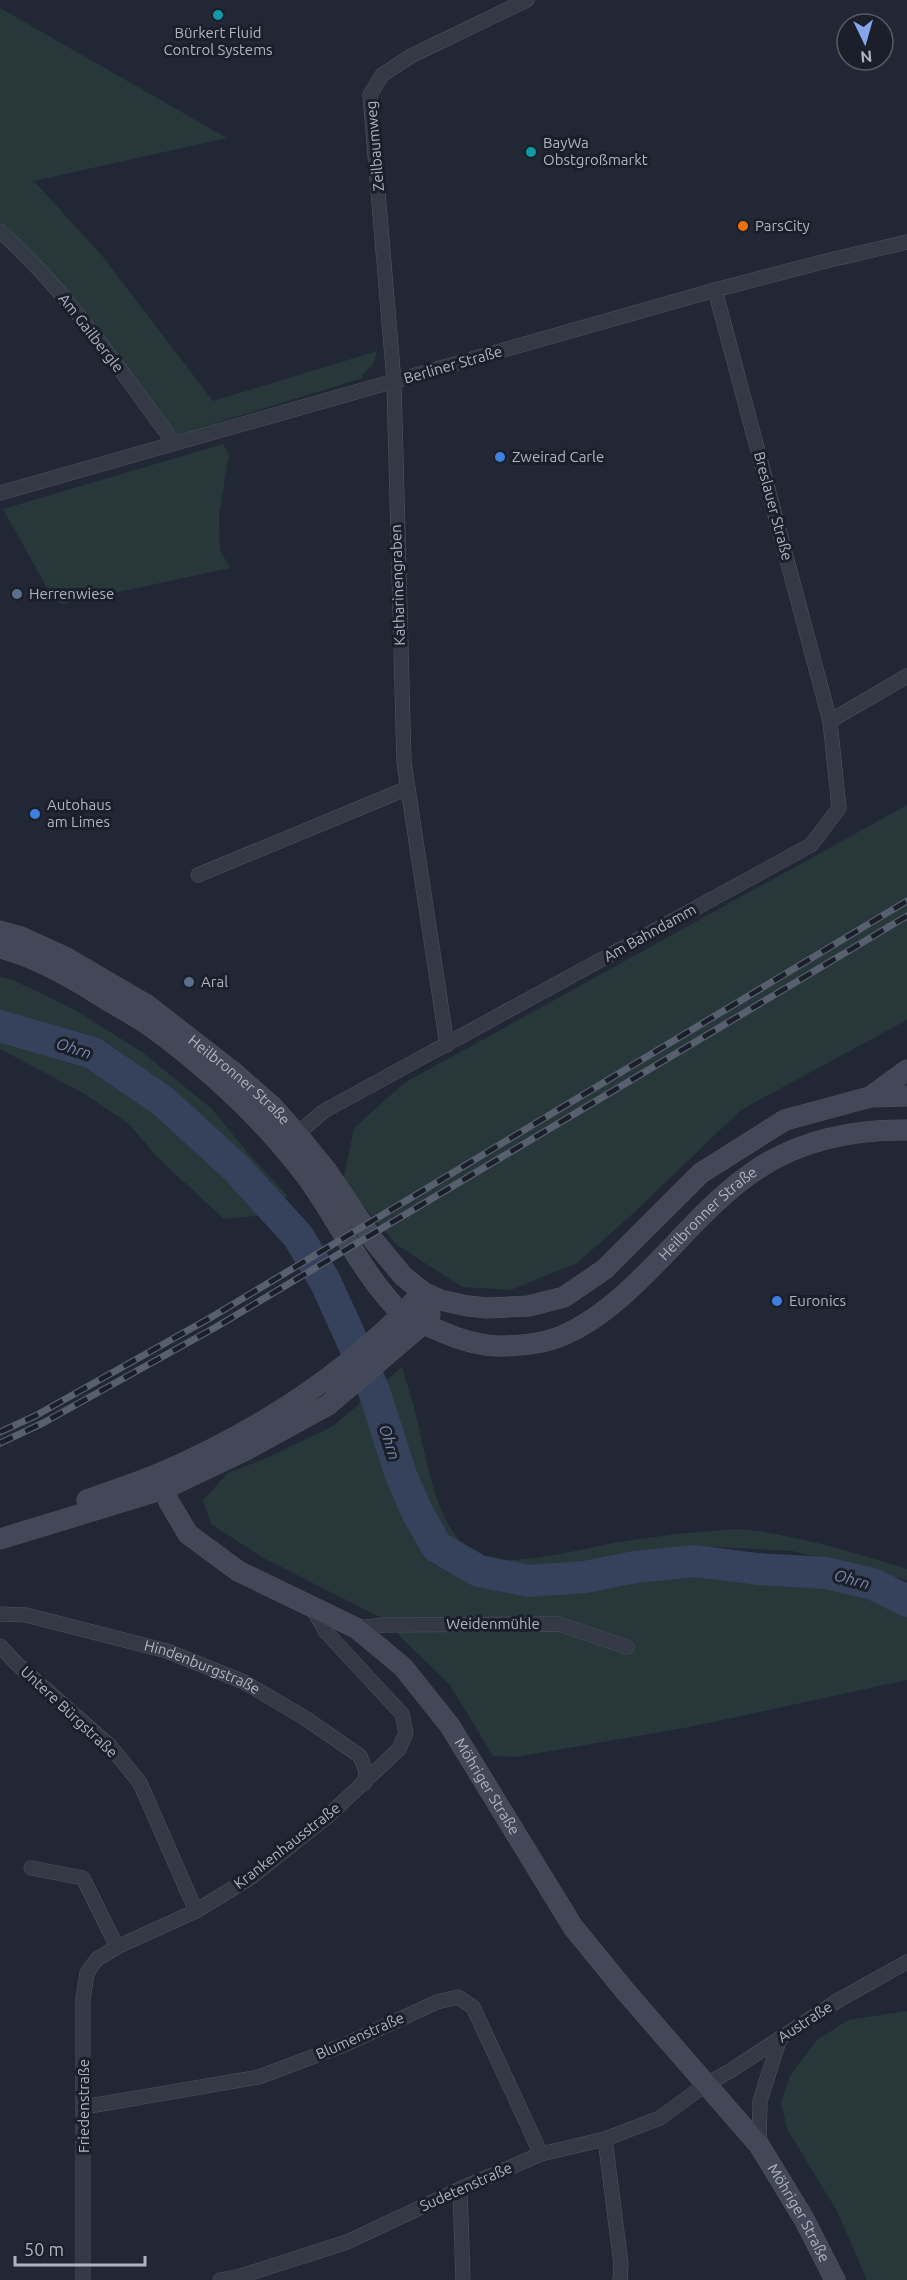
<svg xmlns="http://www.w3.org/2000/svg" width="907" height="2280" viewBox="0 0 907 2280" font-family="Ubuntu,sans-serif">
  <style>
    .green { fill: #27373a }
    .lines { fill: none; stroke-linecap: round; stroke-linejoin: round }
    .river { stroke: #36415b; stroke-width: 32 }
    .street-casing { stroke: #4f5460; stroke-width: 15 }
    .secondary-casing { stroke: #4f5460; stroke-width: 21 }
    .street { stroke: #343a45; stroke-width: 14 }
    .secondary { stroke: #434858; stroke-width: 20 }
    .rail-casing { stroke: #585f6e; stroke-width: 7 }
    .rail { stroke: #1a1f2a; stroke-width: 4.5; stroke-dasharray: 14; stroke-linecap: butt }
    .culture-dot { fill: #0f9aa8; stroke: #1a1f2a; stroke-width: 2 }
    .food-dot { fill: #e8710a; stroke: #1a1f2a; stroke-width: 2 }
    .shop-dot { fill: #3f7fe0; stroke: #1a1f2a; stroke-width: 2 }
    .service-dot { fill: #5c6f8a; stroke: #1a1f2a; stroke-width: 2 }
    .labels { text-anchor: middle; stroke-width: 6; stroke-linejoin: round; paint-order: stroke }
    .poi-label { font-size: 15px; fill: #aeb4c2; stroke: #1a1f2a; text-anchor: start }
    .street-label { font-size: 15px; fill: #aeb4c2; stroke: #1a1f2a }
    .water-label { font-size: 16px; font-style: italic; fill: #7988a9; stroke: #1a1f2a }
  </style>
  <rect width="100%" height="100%" fill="#212734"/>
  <g class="green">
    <path d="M 0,8 L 227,138 L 34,181 L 103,257 L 213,401 L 377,351 L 374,363 L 362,375 L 363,378 L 177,435 L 50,274 L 0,223 Z"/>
    <path d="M 223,444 L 229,454 L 219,516 L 220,550 L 230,568 L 63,604 L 54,600 L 3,509 Z"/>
    <path d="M 907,805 L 907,1020 L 741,1110 L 626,1220 L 577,1263 L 511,1290 L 462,1287 L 397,1245 L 343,1182 L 354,1128 L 404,1083 Z"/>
    <path d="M 0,977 L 13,980 L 77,1011 L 142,1052 L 212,1109 L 249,1154 L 288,1196 L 268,1215 L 224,1219 L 158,1158 L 129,1124 L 83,1093 L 0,1049 Z"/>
    <path d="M 402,1367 C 407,1384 413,1402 417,1419 C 428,1463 434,1521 471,1552 C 495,1572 582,1549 613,1543 C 646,1538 678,1533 712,1531 C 721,1530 730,1529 739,1529 C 794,1534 855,1553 907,1569 L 907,1580 L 792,1551 L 694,1546 L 652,1550 L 535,1569 L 499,1569 L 465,1561 L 440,1544 L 379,1387 Z"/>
    <path d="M 365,1395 L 431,1563 L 477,1586 L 537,1587 L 643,1573 L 716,1568 L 828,1587 L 894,1605 L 907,1612 L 907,1680 L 690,1727 L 516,1757 L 493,1756 L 450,1685 L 380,1617 L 265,1559 L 211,1524 L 203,1500 L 228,1473 L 269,1457 L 333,1426 L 359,1404 Z"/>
    <path d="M 907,2011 L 907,2280 L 867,2280 L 837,2211 L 787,2129 L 781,2102 L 790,2076 L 817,2040 L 848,2020 Z"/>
  </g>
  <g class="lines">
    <path class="river" d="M 0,1026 L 93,1053 L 164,1102 L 236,1168 L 298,1236 L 325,1281 L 350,1336 L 374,1391 L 401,1475 L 417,1512 L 437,1547 L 479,1571 L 529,1581 L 585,1577 L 635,1567 L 695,1561 L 758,1569 L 826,1573 L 873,1584 L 907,1601"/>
    <g class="street-casing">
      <g id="street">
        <path d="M 0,231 C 68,292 120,370 174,443"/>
        <path d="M 0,493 L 715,290 L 826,261 L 907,242"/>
        <path d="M 830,721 L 907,676"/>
        <path d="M 198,875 L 408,788"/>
        <path d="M 447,1045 L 404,762 L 394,382 L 370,95 L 382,75 L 411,56 L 527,0"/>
        <path d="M 297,1134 L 324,1111 L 811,845 L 839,808 L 830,721 L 715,290"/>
        <path id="s1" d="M 0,1614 L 26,1615 L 167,1651 L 244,1682 L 305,1718 L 360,1756 L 366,1771 L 364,1784"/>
        <path d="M 356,1628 L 385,1625 L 559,1624 L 627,1647"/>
        <path d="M 0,1646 L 17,1664 L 110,1746 L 140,1783 L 196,1911"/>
        <path d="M 31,1868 L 83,1878 L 117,1947"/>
        <path d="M 84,2107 L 259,2077 L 344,2045 L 437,2002 L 458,1997 L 473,2007 L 541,2154"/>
        <path d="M 605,2139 L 621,2264 L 620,2280"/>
        <path d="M 759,2145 L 760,2101 L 780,2038"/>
        <path d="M 460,2189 L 463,2280"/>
        <path d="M 83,2280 L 83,1999 L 87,1973 L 97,1959 L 117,1947 L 196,1911 L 253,1876 L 327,1817 L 399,1749 L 406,1733 L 402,1714 L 326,1632 L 311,1606"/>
        <path d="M 220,2280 L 241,2276 L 347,2242 L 460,2189 L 541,2154 L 605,2139 L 660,2118 L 705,2085 L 730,2071 L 837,2001 L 907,1962"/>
      </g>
    </g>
    <g class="secondary-casing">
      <g id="secondary">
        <path id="s2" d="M 0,931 L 21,937 L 65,957 L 147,1005 L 232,1071 L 273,1107 L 297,1134 L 327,1171 L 374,1241 L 403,1276 L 423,1292 L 440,1300 L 468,1306 L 487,1308 L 529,1306 L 564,1297 L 605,1269 L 701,1173 L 785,1120 L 870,1097 L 907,1096"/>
        <path id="s3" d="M 0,948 C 36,957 71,977 102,997 C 119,1007 137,1017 153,1028 C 211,1071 266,1122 309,1180 C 341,1225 363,1276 403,1315 C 432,1327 464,1345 497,1346 C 519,1346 544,1344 564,1335 C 638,1302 689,1214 756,1170 C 800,1140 855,1129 907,1130"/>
        <path d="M 870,1097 L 907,1070"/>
        <path id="s4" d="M 158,1474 L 169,1502 L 188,1534 L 238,1571 L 356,1628 L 403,1667 L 450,1726 L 573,1927 L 626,1992 L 759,2145 L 804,2219 L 835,2280"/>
        <path d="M 87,1500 C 112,1491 137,1483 161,1473 C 258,1431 351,1371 423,1292"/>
        <path d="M 0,1539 L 164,1489 L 242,1452 L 328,1405 L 424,1323 L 430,1315"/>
      </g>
    </g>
    <use href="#street" class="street"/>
    <use href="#secondary" class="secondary"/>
    <g class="rail-casing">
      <g id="rail">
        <path d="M 0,1432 L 35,1416 L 210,1318 L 907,901"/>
        <path d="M 0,1443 L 43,1423 L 216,1327 L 907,916"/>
      </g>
    </g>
    <use href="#rail" class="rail"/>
  </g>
  <g class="culture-dot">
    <circle cx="218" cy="15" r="6"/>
    <circle cx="531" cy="152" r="6"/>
  </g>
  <circle class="food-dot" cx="743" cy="226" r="6"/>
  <g class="shop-dot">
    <circle cx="500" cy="457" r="6"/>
    <circle cx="35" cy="814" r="6"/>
    <circle cx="777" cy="1301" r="6"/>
  </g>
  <g class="service-dot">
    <circle cx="17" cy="594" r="6"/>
    <circle cx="189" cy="982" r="6"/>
  </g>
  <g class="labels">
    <g class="poi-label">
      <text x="218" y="38" text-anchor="middle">Bürkert Fluid<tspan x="218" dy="17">Control Systems</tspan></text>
      <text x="543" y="148">BayWa<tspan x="543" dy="17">Obstgroßmarkt</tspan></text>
      <text x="755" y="231">ParsCity</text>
      <text x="512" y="462">Zweirad Carle</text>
      <text x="29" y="599">Herrenwiese</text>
      <text x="47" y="810">Autohaus<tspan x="47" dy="17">am Limes</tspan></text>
      <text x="201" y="987">Aral</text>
      <text x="789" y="1306">Euronics</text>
    </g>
    <g class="street-label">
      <text transform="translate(375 146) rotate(-95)" y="5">Zeilbaumweg</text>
      <text transform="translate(91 333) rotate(52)" y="5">Am Gailbergle</text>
      <text transform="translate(453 365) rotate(-16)" y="5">Berliner Straße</text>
      <text transform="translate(773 506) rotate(75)" y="5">Breslauer Straße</text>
      <text transform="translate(398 585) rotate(-92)" y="5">Katharinengraben</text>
      <text transform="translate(650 933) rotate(-29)" y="5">Am Bahndamm</text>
      <text dy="5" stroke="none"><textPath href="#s2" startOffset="284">Heilbronner Straße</textPath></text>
      <text dy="5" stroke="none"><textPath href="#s3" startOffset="914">Heilbronner Straße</textPath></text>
      <text x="493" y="1629">Weidenmühle</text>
      <text dy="5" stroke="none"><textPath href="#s1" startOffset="210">Hindenburgstraße</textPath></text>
      <text transform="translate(69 1712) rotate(43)" y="5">Untere Bürgstraße</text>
      <text dy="5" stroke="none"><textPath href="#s4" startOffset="468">Möhriger Straße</textPath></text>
      <text transform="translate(287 1846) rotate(-38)" y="5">Krankenhausstraße</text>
      <text transform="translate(805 2022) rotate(-33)" y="5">Austraße</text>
      <text transform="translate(360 2036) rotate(-24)" y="5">Blumenstraße</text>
      <text transform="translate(84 2106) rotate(-90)" y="5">Friedenstraße</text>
      <text transform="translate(466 2187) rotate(-24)" y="5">Sudetenstraße</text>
      <text dy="5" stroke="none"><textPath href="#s4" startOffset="998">Möhriger Straße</textPath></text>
    </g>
    <g class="water-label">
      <text transform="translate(74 1048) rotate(18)" y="6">Ohrn</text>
      <text transform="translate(390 1442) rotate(72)" y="6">Ohrn</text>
      <text transform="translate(852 1579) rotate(15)" y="6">Ohrn</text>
    </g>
  </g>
  <g transform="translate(865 42) rotate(175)"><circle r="28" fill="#1a1f2a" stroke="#555b67" stroke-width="1.5"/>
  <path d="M0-4.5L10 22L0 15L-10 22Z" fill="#87a4ee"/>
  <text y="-9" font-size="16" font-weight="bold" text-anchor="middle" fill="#aeb4c2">N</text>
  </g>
  <path d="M15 2256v9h130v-9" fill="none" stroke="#aeb4c2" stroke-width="3"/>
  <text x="24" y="2256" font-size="18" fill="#aeb4c2" stroke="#1a1f2a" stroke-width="4.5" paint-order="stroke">50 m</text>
</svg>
